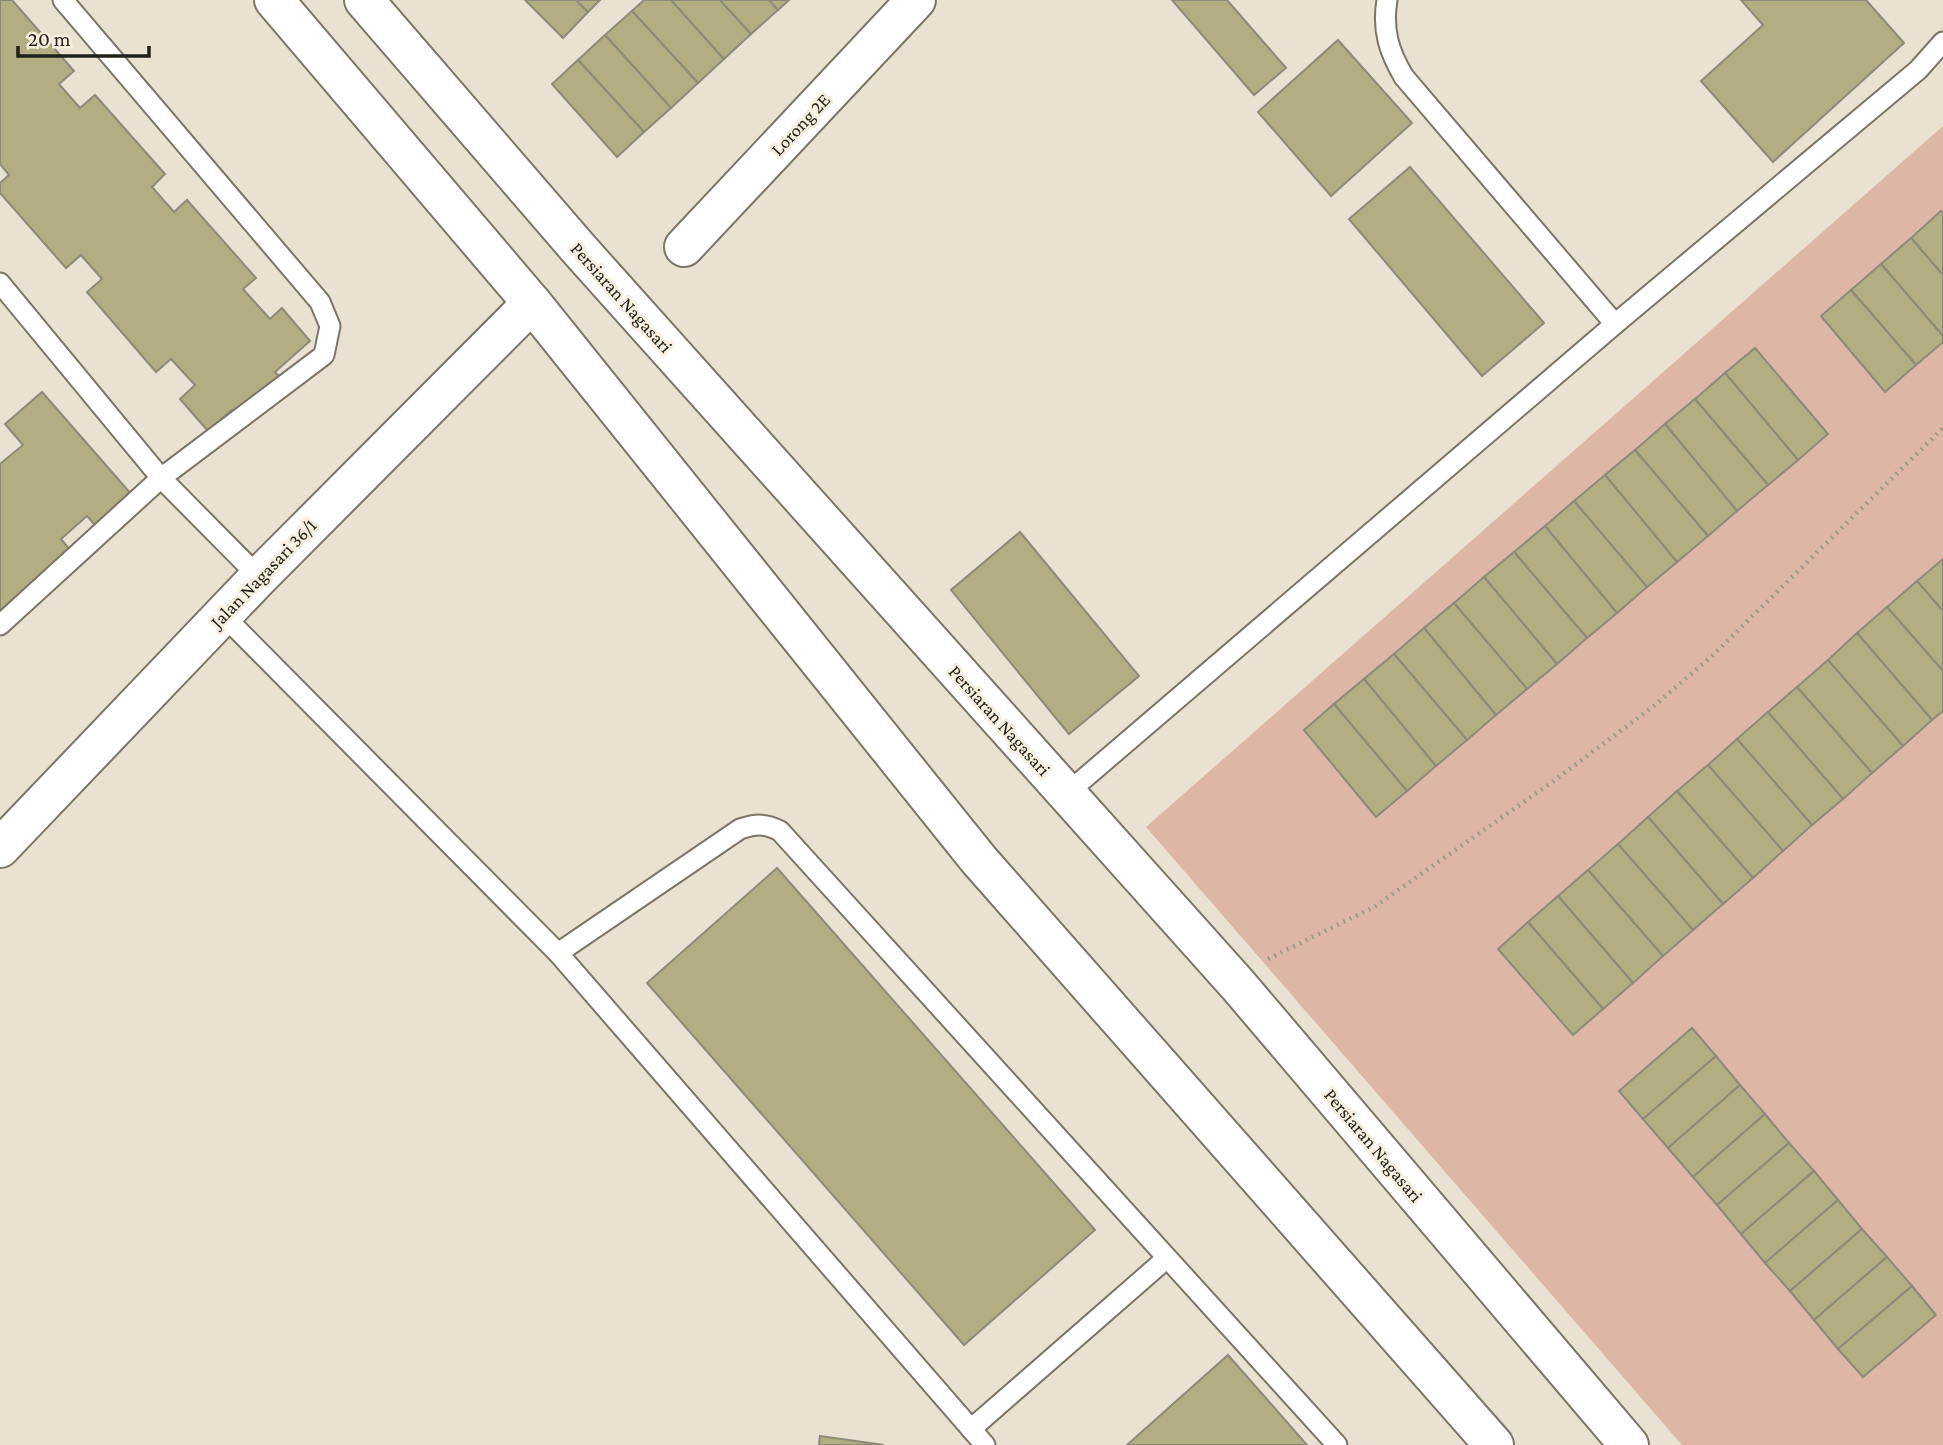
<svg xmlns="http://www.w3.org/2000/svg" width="1943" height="1445" viewBox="0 0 1943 1445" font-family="'Crimson Pro',serif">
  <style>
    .green { fill: #deb6a5 }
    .building { fill: #b2ae82; stroke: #8b8a7b; stroke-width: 2 }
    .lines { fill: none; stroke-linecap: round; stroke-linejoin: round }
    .lane-casing { stroke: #7c7567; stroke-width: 23 }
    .street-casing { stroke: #7c7567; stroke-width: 42 }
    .secondary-casing { stroke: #7c7567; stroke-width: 42 }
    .path { stroke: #a09b8e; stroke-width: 4.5; stroke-dasharray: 2 5; stroke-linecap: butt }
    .lane { stroke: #fff; stroke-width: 19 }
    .street { stroke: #fff; stroke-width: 38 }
    .secondary { stroke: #fff; stroke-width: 38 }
    .labels { text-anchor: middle; stroke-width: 6; stroke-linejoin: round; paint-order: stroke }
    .street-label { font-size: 19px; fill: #211f19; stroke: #f7efdf }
  </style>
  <rect width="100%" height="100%" fill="#e9e2d2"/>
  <path class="green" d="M 1943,126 L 1943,1445 L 1682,1445 L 1146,827 Z"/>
  <g class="building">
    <path d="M 0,0 L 12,0 L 74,71 L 59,84 L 80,108 L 95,95 L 165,174 L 152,187 L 174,212 L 187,200 L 256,278 L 243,289 L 270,319 L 282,308 L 310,341 L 275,372 L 282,379 L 239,418 L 232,410 L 208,431 L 180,399 L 195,385 L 171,359 L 156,372 L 87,292 L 102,279 L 81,255 L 66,268 L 0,193 L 0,183 L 9,175 L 0,164 Z"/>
    <path d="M 525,0 L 576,0 L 588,12 L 563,38 Z"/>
    <path d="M 576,0 L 600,0 L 588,12 Z"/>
    <path d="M 644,0 L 671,0 L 724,59 L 698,83 L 632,11 Z"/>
    <path d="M 671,0 L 720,0 L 751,34 L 724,59 Z"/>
    <path d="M 720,0 L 769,0 L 778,10 L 751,34 Z"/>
    <path d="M 769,0 L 789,0 L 778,10 Z"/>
    <path d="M 1172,0 L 1227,0 L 1286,68 L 1254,95 Z"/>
    <path d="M 1741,0 L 1866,0 L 1904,43 L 1773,162 L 1701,81 L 1763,25 Z"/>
    <path d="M 632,11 L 698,83 L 671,108 L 605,35 Z"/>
    <path d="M 605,35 L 671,108 L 644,132 L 578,60 Z"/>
    <path d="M 1338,40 L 1412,123 L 1331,196 L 1258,112 Z"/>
    <path d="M 578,60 L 644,132 L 617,157 L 552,84 Z"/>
    <path d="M 1410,167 L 1544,323 L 1482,376 L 1349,219 Z"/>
    <path d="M 1941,211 L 1943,213 L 1943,275 L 1911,238 Z"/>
    <path d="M 1911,238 L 1943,275 L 1943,336 L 1881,264 Z"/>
    <path d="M 1881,264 L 1943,336 L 1943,342 L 1916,365 L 1851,290 Z"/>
    <path d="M 1851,290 L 1916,365 L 1885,392 L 1821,316 Z"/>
    <path d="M 1755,348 L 1828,434 L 1798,460 L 1725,373 Z"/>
    <path d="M 1725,373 L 1798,460 L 1768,485 L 1695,399 Z"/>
    <path d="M 42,392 L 132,495 L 96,526 L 87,516 L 61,539 L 70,550 L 0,612 L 0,464 L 23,445 L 5,424 Z"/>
    <path d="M 1695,399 L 1768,485 L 1737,511 L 1665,424 Z"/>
    <path d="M 1665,424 L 1737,511 L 1708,536 L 1635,450 Z"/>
    <path d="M 1635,450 L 1708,536 L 1677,562 L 1605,475 Z"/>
    <path d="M 1605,475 L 1677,562 L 1647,587 L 1574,501 Z"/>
    <path d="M 1574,501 L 1647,587 L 1617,613 L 1545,526 Z"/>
    <path d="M 1545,526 L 1617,613 L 1587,638 L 1514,552 Z"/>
    <path d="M 1020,532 L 1139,676 L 1069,734 L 951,590 Z"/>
    <path d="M 1514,552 L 1587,638 L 1557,664 L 1484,577 Z"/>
    <path d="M 1943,559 L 1943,611 L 1917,581 Z"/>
    <path d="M 1484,577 L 1557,664 L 1527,689 L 1454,603 Z"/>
    <path d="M 1917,581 L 1943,611 L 1943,671 L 1887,607 Z"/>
    <path d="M 1454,603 L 1527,689 L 1496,715 L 1424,628 Z"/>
    <path d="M 1887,607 L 1943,671 L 1943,711 L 1932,720 L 1857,633 Z"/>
    <path d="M 1424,628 L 1496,715 L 1467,740 L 1394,654 Z"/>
    <path d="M 1857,633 L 1932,720 L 1903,746 L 1828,660 Z"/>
    <path d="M 1394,654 L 1467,740 L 1436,766 L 1364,679 Z"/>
    <path d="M 1828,660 L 1903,746 L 1872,773 L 1797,687 Z"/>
    <path d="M 1364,679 L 1436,766 L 1407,791 L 1334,704 Z"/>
    <path d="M 1797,687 L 1872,773 L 1843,799 L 1768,712 Z"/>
    <path d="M 1334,704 L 1407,791 L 1376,817 L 1304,730 Z"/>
    <path d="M 1768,712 L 1843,799 L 1812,825 L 1737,739 Z"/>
    <path d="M 1737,739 L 1812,825 L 1783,851 L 1708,765 Z"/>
    <path d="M 1708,765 L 1783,851 L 1753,878 L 1677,791 Z"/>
    <path d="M 1677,791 L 1753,878 L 1723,904 L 1648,817 Z"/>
    <path d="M 1648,817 L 1723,904 L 1693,930 L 1618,844 Z"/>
    <path d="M 1618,844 L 1693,930 L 1663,956 L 1588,870 Z"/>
    <path d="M 777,868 L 1095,1230 L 964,1345 L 647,983 Z"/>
    <path d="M 1588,870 L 1663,956 L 1633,983 L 1558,896 Z"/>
    <path d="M 1558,896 L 1633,983 L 1603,1009 L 1528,922 Z"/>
    <path d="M 1528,922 L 1603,1009 L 1573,1035 L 1498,949 Z"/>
    <path d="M 1692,1028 L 1716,1056 L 1643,1119 L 1619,1091 Z"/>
    <path d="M 1716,1056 L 1740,1085 L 1668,1148 L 1643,1119 Z"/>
    <path d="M 1740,1085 L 1765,1114 L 1693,1177 L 1668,1148 Z"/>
    <path d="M 1765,1114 L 1789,1143 L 1717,1205 L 1693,1177 Z"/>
    <path d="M 1789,1143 L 1814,1171 L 1741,1234 L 1717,1205 Z"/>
    <path d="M 1814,1171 L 1838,1200 L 1765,1263 L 1741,1234 Z"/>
    <path d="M 1838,1200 L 1862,1229 L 1790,1291 L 1765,1263 Z"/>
    <path d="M 1862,1229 L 1887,1257 L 1814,1320 L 1790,1291 Z"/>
    <path d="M 1887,1257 L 1912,1286 L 1838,1349 L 1814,1320 Z"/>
    <path d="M 1912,1286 L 1936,1315 L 1863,1377 L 1838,1349 Z"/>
    <path d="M 1228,1355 L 1307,1445 L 1127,1445 Z"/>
    <path d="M 820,1436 L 884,1445 L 819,1445 Z"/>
  </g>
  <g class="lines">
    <g class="lane-casing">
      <g id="lane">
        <path d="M 1387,0 C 1382,30 1389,52 1404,77 L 1615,324"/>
        <path d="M 0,283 L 161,478 L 259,577"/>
        <path d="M 222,614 L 558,953 L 985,1445"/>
        <path d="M 0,625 L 161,478 L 324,355 L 330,326 L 320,302 L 63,0"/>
        <path d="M 1066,794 L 1615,324 L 1918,70 L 1943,42"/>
        <path d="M 558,953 L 740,829 C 756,824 765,823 780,831 L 1337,1445"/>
        <path d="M 971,1429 L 1167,1258"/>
      </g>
    </g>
    <g class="street-casing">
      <g id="street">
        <path d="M 684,247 L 916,0"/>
        <path d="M 0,848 L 259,577 L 532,303"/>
      </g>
    </g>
    <g class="secondary-casing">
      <g id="secondary">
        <path d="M 274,0 L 532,303 L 979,860 L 1494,1445"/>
        <path d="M 364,0 L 578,248 L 1238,985 L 1629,1445"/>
      </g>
    </g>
    <path class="path" d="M 1268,959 L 1374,907 L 1551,783 L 1655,705 L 1711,657 L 1943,428"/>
    <use href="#lane" class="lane"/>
    <use href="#street" class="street"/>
    <use href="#secondary" class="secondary"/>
  </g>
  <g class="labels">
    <g class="street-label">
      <text transform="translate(800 124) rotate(-47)" y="7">Lorong 2E</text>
      <text transform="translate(622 297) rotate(48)" y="7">Persiaran Nagasari</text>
      <text transform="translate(263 573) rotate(-46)" y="7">Jalan Nagasari 36/1</text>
      <text transform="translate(1000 720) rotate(48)" y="7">Persiaran Nagasari</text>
      <text transform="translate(1374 1145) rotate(50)" y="7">Persiaran Nagasari</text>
    </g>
  </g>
  <path d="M18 46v10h131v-10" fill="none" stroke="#211f19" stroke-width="3.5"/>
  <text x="28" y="46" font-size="21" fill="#211f19" stroke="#f7efdf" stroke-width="5" paint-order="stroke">20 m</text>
</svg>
